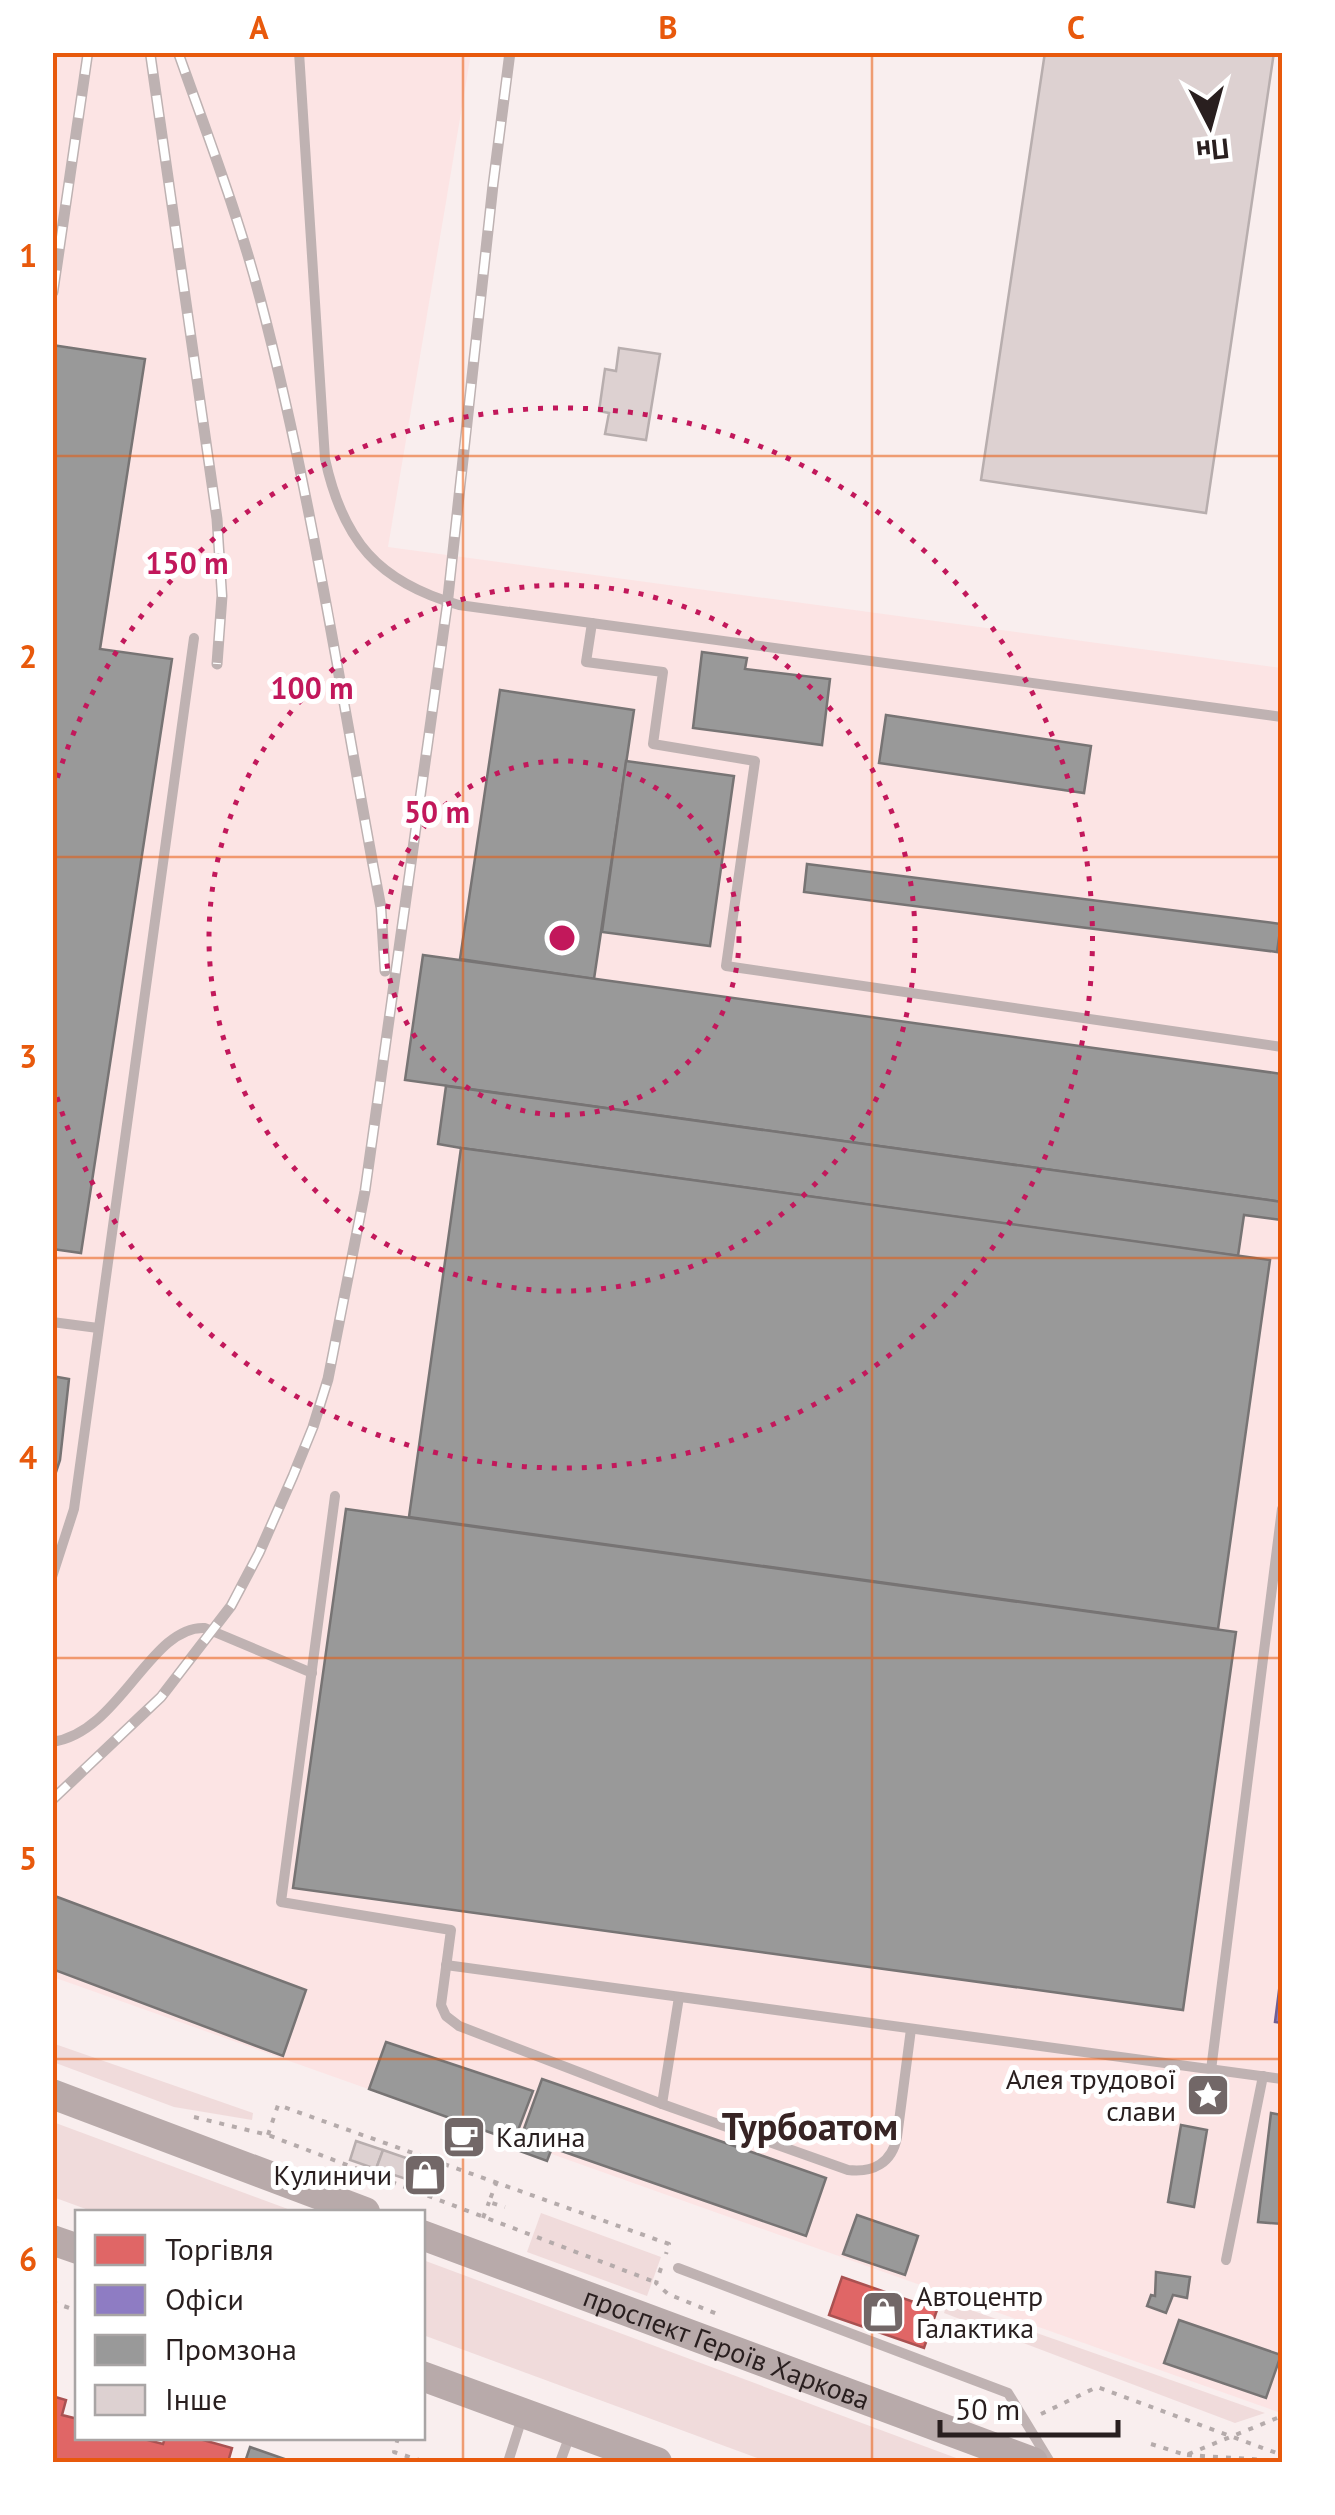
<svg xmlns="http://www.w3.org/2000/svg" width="1335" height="2515" viewBox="0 0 1335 2515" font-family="'PT Sans',sans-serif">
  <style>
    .built { fill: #fce4e4 }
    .green { fill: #f0dbdb }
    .shops { fill: #e06666; stroke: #a95151; stroke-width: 2.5 }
    .offices { fill: #8e7cc3; stroke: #706092; stroke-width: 2.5 }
    .industry { fill: #999; stroke: #777474; stroke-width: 2.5 }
    .building { fill: #ddd1d1; stroke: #b8aeae; stroke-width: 2.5 }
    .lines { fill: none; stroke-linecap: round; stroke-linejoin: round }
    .path { stroke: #b5abab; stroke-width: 4; stroke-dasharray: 5 8; stroke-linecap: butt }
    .lane { stroke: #bfb2b2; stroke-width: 10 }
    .primary { stroke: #b8aaaa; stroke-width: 30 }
    .rail-casing { stroke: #beb2b2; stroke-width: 11 }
    .rail { stroke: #fff; stroke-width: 8; stroke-dasharray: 22; stroke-linecap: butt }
    .grid { fill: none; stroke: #e8590c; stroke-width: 2.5; stroke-opacity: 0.55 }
    .ring { fill: none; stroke: #c2185b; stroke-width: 5; stroke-dasharray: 5 10 }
    .labels { text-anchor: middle; stroke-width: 10; stroke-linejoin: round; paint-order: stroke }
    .poi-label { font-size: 28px; fill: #291f1f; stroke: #fff; text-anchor: end }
    .street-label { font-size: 28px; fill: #291f1f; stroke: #fff }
    .district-label { font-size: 38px; font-weight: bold; fill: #372424; stroke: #fff }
    .centre { fill: #c2185b; stroke: #fff; stroke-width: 5 }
    .ring-label { font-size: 30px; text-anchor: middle; font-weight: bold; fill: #c2185b; stroke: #fff; stroke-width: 10; stroke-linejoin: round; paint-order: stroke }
    .neatline { fill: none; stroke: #e8590c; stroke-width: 4 }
    .grid-label { font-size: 32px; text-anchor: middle; font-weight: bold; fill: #e8590c }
  </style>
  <rect width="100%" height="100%" fill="#f9eeee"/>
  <path class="built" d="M 53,53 L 471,53 L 388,547 L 1282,668 L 1282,2410 L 1278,2412 L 53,1977 Z"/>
  <g class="green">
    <path d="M 52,2043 L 253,2113 L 252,2120 L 174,2107 L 53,2062 Z"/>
    <path d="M 52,2122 L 53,2122 L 296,2212 L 94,2212 L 53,2197 Z"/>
    <path d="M 541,2213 L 661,2257 L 647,2296 L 527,2252 Z"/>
    <path d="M 422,2260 L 423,2260 L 967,2462 L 768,2462 L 423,2335 Z"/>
    <path d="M 948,2302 L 1265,2413 L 1235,2423 L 944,2313 Z"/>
  </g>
  <g class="shops">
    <path d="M 415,2161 L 441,2170 L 434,2189 L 409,2180 Z"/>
    <path d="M 842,2277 L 937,2310 L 924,2348 L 829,2315 Z"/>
    <path d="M 52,2396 L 66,2400 L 62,2415 L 78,2419 L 78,2438 L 140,2438 L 163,2444 L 165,2438 L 196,2438 L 232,2448 L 228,2462 L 52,2462 Z"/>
  </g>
  <path class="offices" d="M 1282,1967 L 1282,2023 L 1275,2022 Z"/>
  <g class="industry">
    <path d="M 52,345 L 145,359 L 100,649 L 172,659 L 81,1253 L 52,1249 Z"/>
    <path d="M 702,652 L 747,658 L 745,669 L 830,679 L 822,745 L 693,728 Z"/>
    <path d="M 500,690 L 634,710 L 594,979 L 460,959 Z"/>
    <path d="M 886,715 L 1091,746 L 1084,793 L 879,763 Z"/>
    <path d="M 626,761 L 734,776 L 710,946 L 602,932 Z"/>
    <path d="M 807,864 L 1281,924 L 1277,952 L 804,892 Z"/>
    <path d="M 423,955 L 1282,1074 L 1282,1202 L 405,1080 Z"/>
    <path d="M 446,1086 L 1282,1202 L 1282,1220 L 1244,1215 L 1238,1256 L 461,1148 L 438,1144 Z"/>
    <path d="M 461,1148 L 1270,1260 L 1218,1629 L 409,1517 Z"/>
    <path d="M 52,1376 L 69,1379 L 60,1460 L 52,1484 Z"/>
    <path d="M 346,1509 L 1236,1632 L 1183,2010 L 293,1888 Z"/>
    <path d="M 52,1895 L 306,1990 L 283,2056 L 52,1969 Z"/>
    <path d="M 386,2042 L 533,2091 L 514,2141 L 369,2089 Z"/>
    <path d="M 542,2079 L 826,2178 L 806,2236 L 521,2137 Z"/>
    <path d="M 1271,2113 L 1282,2115 L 1282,2224 L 1258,2222 Z"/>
    <path d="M 1181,2125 L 1207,2130 L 1194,2207 L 1168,2202 Z"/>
    <path d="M 521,2137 L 552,2148 L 547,2161 L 517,2150 Z"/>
    <path d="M 857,2215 L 918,2236 L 905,2275 L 843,2254 Z"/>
    <path d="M 1156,2272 L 1190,2277 L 1187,2298 L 1173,2295 L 1166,2313 L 1147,2306 L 1151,2295 L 1155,2296 Z"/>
    <path d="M 1179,2320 L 1281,2355 L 1266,2398 L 1164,2363 Z"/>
    <path d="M 250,2447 L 293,2462 L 245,2462 Z"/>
  </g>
  <g class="building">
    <path d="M 1045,52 L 1274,52 L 1206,513 L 981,480 Z"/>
    <path d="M 619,348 L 660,354 L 646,440 L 605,434 L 609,413 L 599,411 L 605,369 L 616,371 Z"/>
    <path d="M 356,2141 L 383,2150 L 376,2169 L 350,2160 Z"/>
    <path d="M 383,2150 L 415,2161 L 409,2180 L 376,2169 Z"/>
  </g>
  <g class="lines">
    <g class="path">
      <path d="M 194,2117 L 268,2135 L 655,2282"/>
      <path d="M 268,2135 L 278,2105 L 669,2244 L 666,2254"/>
      <path d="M 497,2181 L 489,2202 L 505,2207"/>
      <path d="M 483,2218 L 489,2202"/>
      <path d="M 661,2268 L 656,2283 L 668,2294 L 722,2316"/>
      <path d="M 52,2302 L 78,2311"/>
      <path d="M 1041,2414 L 1097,2387 L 1282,2455"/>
      <path d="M 422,2436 L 424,2437"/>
      <path d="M 398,2438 L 394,2452 L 425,2462"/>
      <path d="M 1151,2444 L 1186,2455 L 1282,2416"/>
      <path d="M 1187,2455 L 1282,2461"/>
    </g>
    <g class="lane">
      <path d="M 299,52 L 325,459 C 343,541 378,582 459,605 L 1282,717"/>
      <path d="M 592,623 L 586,662 L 663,672 L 653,744 L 755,761 L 726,966 L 1282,1047"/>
      <path d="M 52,1322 L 98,1328"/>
      <path d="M 335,1496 L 281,1902 L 451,1930 L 441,2005 L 446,2016 L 459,2026 L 662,2104 L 848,2170 C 873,2173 892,2163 897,2137 L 911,2029"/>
      <path d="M 52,1577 L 74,1509 L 194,638"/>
      <path d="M 52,1742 C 120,1733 150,1625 205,1628 L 312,1673"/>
      <path d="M 446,1965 L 1282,2079"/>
      <path d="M 1211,2070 L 1282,1509"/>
      <path d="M 662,2104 L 679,1997"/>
      <path d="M 1226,2260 L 1263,2076"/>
      <path d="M 678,2268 L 1008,2393 L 1050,2462"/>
      <path d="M 508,2462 L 522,2418"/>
      <path d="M 560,2462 L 570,2435"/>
    </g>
    <g class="primary">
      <path d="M 52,2094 L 365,2212"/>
      <path id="s1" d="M 422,2235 L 1033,2462"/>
      <path d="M 52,2240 L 78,2249"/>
      <path d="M 422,2376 L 657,2462"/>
    </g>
    <g class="rail-casing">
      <g id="rail">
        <path d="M 150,52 L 217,519 L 222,596 L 217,664"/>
        <path d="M 178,52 C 207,134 238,214 260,298 C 309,484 338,675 373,865 L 381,908 L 385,971"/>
        <path d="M 53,292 L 88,52"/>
        <path d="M 52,1800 L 161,1697 L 231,1606 L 259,1553 L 293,1476 L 313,1427 L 328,1379 L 365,1191 L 447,606 L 493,185 L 510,52"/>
      </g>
    </g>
    <use href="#rail" class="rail"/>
  </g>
  <path class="grid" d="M 463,52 L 463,2462M 872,52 L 872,2462M 52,456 L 1282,456M 52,857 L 1282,857M 52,1258 L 1282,1258M 52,1658 L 1282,1658M 52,2059 L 1282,2059"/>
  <g class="ring">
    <circle cx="562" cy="938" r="177"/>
    <circle cx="562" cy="938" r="353"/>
    <path d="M53 792A530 530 0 1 1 53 1084"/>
  </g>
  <defs>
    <g id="sight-square" transform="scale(2.25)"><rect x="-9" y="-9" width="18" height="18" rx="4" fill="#726767" stroke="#fff"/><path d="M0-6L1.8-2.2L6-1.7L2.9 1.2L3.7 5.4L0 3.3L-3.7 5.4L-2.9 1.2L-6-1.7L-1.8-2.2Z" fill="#fff"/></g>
    <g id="cafe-square" transform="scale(2.25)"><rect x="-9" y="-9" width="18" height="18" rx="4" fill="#726767" stroke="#fff"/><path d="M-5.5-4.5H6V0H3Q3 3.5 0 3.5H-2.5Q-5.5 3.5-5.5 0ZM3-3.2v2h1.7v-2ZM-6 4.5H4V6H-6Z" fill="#fff"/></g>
    <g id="shop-square" transform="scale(2.25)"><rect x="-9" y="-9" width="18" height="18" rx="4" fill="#726767" stroke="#fff"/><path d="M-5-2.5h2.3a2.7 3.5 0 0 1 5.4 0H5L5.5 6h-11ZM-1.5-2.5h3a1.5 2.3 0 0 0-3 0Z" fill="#fff"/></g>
  </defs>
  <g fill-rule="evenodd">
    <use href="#sight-square" x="1208" y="2095"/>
    <use href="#cafe-square" x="464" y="2137"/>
    <use href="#shop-square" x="425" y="2175"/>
    <use href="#shop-square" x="883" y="2312"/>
  </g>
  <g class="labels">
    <g class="poi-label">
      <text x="1176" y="2089">Алея трудової<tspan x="1176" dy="32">слави</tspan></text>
      <text x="496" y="2147" text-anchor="start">Калина</text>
      <text x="392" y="2185">Кулиничи</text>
      <text x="916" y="2306" text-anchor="start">Автоцентр<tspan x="916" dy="32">Галактика</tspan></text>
    </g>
    <g class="street-label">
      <text dy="10" stroke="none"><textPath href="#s1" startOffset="325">проспект Героїв Харкова</textPath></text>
    </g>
    <g class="district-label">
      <text x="810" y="2140">Турбоатом</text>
    </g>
  </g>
  <circle cx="562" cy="938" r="15" class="centre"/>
  <g class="ring-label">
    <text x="187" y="574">150 m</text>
    <text x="312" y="699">100 m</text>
    <text x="437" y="823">50 m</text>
  </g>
  <rect width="1335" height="2515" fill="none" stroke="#ffffff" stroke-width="110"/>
  <rect x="75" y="2210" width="350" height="230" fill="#ffffff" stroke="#a9a5a5" stroke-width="2.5"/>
  <rect x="95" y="2235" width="50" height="30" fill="#e06666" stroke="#a9a5a5" stroke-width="2.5"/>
  <text x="165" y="2260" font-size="30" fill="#291f1f">Торгівля</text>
  <rect x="95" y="2285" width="50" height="30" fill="#8e7cc3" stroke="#a9a5a5" stroke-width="2.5"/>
  <text x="165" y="2310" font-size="30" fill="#291f1f">Офіси</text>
  <rect x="95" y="2335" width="50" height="30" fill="#999999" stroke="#a9a5a5" stroke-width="2.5"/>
  <text x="165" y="2360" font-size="30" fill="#291f1f">Промзона</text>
  <rect x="95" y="2385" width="50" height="30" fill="#ddd1d1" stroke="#a9a5a5" stroke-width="2.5"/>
  <text x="165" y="2410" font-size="30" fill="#291f1f">Інше</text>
  <g transform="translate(1210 125) rotate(174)" stroke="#ffffff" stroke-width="8" paint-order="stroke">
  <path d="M0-8L18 38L0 25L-18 38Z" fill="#291f1f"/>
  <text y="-15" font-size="28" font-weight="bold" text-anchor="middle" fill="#291f1f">Пн</text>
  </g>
  <path d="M940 2420v15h178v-15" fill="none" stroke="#291f1f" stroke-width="5"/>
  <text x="955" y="2420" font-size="30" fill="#291f1f" stroke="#ffffff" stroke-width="8" paint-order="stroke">50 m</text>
  <rect x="55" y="55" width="1225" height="2405" class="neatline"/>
  <g class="grid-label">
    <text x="259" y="39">A</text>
    <text x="668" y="39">B</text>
    <text x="1076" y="39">C</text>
    <text x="28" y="267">1</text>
    <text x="28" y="668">2</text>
    <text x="28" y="1068">3</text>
    <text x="28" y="1469">4</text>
    <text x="28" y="1870">5</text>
    <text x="28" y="2271">6</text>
  </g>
</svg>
